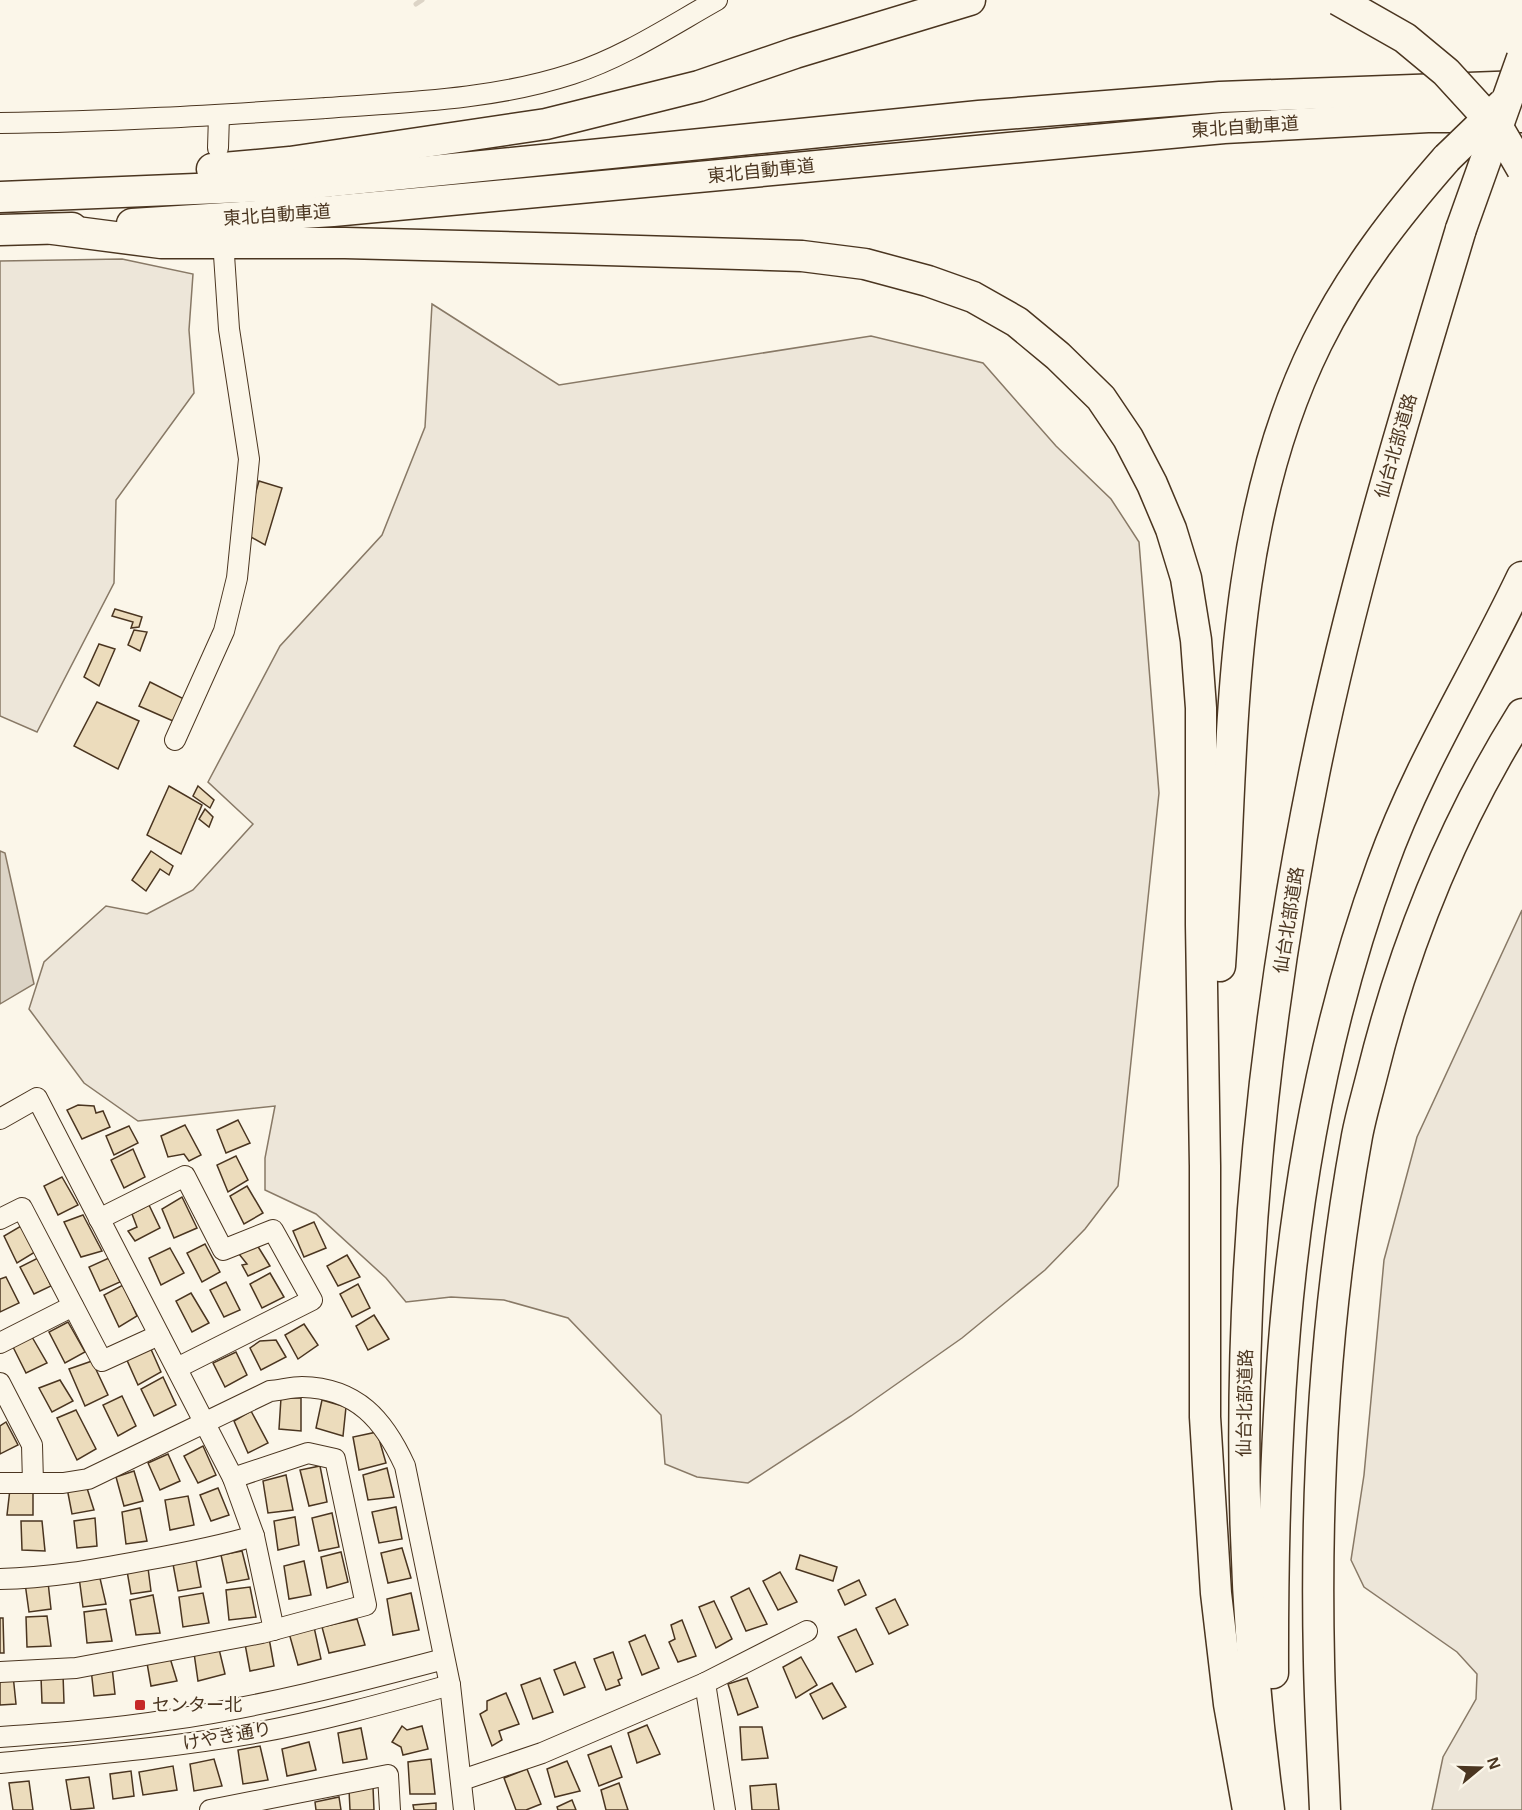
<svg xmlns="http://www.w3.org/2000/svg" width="1522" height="1810" viewBox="0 0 1522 1810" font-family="Helvetica,'Noto Sans JP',sans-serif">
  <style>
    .green { fill: #ede6d9; stroke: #887966; stroke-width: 1.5 }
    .water { fill: #dcd4c6; stroke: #887966; stroke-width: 1.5 }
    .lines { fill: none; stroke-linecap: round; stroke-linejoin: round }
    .stream { stroke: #dcd4c6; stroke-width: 5 }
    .building { fill: #ecdcbc; stroke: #4a3520; stroke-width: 1.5 }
    .minor-casing { stroke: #4a3520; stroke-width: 22 }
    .highway-casing { stroke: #4a3520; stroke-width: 33 }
    .minor { stroke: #fbf6e9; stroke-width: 20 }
    .highway { stroke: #fbf6e9; stroke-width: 30 }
    .highway-bridge-casing { stroke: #4a3520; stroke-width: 33; stroke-linecap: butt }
    .highway-bridge { stroke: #fbf6e9; stroke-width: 30 }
    .poi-dot { fill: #c62828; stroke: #fbf6e9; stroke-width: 2 }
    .labels { text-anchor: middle; stroke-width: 4.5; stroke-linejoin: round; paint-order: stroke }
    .street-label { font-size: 18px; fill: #4a3520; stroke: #fbf6e9 }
    .poi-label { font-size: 18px; fill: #4a3520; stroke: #fbf6e9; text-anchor: start }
  </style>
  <rect width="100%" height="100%" fill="#fbf6e9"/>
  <g class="green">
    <path d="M 122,259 L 193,274 L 189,330 L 194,393 L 116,500 L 114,583 L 37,732 L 0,716 L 0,261 Z"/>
    <path d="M 432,304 L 559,385 L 871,336 L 983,363 L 1056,446 L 1111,499 L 1139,542 L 1159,793 L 1118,1186 L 1085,1229 L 1045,1270 L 962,1338 L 851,1416 L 748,1483 L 697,1477 L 665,1464 L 661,1415 L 568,1318 L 504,1300 L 451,1297 L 406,1302 L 386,1278 L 316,1214 L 265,1190 L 265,1158 L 275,1106 L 138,1121 L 84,1083 L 29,1009 L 44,962 L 106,906 L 147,914 L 193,890 L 253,824 L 208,782 L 280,646 L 382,535 L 425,427 Z"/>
    <path d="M 1522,910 L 1522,1810 L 1432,1810 L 1443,1757 L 1476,1699 L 1477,1674 L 1457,1652 L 1364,1587 L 1351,1560 L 1364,1475 L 1384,1260 L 1417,1137 Z"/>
  </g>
  <path class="water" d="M 0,851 L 5,853 L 34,984 L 0,1004 Z"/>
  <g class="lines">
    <path class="stream" d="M 416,4 L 422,0"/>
  </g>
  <g class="building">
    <path d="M 259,481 L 282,488 L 265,545 L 244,533 Z"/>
    <path d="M 115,609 L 142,617 L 139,627 L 131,628 L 133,622 L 112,616 Z"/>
    <path d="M 134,630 L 147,632 L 140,651 L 128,645 Z"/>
    <path d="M 99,644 L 115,649 L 99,686 L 84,677 Z"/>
    <path d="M 150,682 L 184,699 L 173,721 L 139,706 Z"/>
    <path d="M 97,702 L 139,721 L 118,769 L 74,746 Z"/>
    <path d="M 169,786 L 202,805 L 181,854 L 147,835 Z"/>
    <path d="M 198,786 L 214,800 L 210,808 L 193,796 Z"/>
    <path d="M 205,809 L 213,817 L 209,827 L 199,819 Z"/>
    <path d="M 151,851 L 173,866 L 169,875 L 160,869 L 146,891 L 132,880 Z"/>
    <path d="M 78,1105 L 94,1106 L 96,1113 L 103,1111 L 110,1127 L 82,1139 L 67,1110 Z"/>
    <path d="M 238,1120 L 250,1143 L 226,1153 L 217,1130 Z"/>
    <path d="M 185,1125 L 201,1155 L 189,1161 L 184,1154 L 168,1157 L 161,1136 Z"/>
    <path d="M 129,1126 L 138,1143 L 114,1155 L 106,1136 Z"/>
    <path d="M 133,1149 L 145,1177 L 124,1188 L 111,1160 Z"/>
    <path d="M 236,1156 L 248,1180 L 228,1192 L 217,1165 Z"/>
    <path d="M 62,1177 L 78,1205 L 58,1215 L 44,1186 Z"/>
    <path d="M 247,1186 L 263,1213 L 244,1224 L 230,1196 Z"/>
    <path d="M 182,1197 L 197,1228 L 174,1238 L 162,1209 Z"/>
    <path d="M 149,1205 L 160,1228 L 135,1241 L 128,1231 L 137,1227 L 132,1214 Z"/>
    <path d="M 83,1215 L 102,1251 L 81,1257 L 64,1222 Z"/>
    <path d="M 314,1222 L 326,1248 L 304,1257 L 293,1231 Z"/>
    <path d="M 21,1226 L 35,1252 L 17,1263 L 4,1236 Z"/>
    <path d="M 205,1244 L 220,1272 L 202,1282 L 187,1253 Z"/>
    <path d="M 257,1245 L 270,1266 L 248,1276 L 242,1265 L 247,1264 L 239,1254 Z"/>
    <path d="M 170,1248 L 184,1273 L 161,1285 L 149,1258 Z"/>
    <path d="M 347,1255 L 360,1277 L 338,1286 L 327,1266 Z"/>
    <path d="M 38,1258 L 51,1286 L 34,1294 L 20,1267 Z"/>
    <path d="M 109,1258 L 120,1282 L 100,1291 L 89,1267 Z"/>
    <path d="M 270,1273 L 284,1297 L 262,1308 L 250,1284 Z"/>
    <path d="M 6,1277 L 19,1303 L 0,1312 L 0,1279 Z"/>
    <path d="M 226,1282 L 240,1310 L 224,1317 L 210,1290 Z"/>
    <path d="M 358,1284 L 370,1308 L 352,1317 L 340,1294 Z"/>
    <path d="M 123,1285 L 137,1316 L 119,1327 L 104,1295 Z"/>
    <path d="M 191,1293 L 209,1323 L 192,1332 L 176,1301 Z"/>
    <path d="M 374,1315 L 389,1339 L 368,1350 L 356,1326 Z"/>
    <path d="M 68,1322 L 85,1352 L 65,1363 L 49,1332 Z"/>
    <path d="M 304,1324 L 318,1345 L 298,1359 L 285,1335 Z"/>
    <path d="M 32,1337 L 47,1363 L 26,1373 L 12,1345 Z"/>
    <path d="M 276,1340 L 286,1357 L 261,1370 L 250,1348 L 260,1341 Z"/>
    <path d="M 150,1347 L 161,1372 L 138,1385 L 126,1358 Z"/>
    <path d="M 236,1352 L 247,1375 L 225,1387 L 213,1363 Z"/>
    <path d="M 92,1361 L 108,1395 L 85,1406 L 69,1369 Z"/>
    <path d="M 163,1377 L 176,1405 L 154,1416 L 141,1389 Z"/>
    <path d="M 60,1380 L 73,1401 L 52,1412 L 39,1388 Z"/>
    <path d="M 122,1396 L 136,1426 L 118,1436 L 103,1405 Z"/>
    <path d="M 281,1398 L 301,1398 L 301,1431 L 279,1429 Z"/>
    <path d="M 322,1400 L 346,1407 L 343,1436 L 316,1428 Z"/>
    <path d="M 76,1410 L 96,1449 L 77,1460 L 57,1418 Z"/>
    <path d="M 251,1411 L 268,1443 L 248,1453 L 234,1421 Z"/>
    <path d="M 6,1422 L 18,1445 L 0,1454 L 0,1426 Z"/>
    <path d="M 377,1432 L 386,1463 L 359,1470 L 353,1437 Z"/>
    <path d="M 203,1446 L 216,1475 L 198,1483 L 184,1456 Z"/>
    <path d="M 168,1454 L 180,1481 L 160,1490 L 148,1463 Z"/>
    <path d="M 320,1466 L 327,1502 L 309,1506 L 300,1470 Z"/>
    <path d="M 387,1468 L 394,1497 L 368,1500 L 363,1475 Z"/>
    <path d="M 134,1471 L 143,1501 L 124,1506 L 116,1477 Z"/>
    <path d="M 286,1475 L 293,1510 L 268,1513 L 263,1481 Z"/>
    <path d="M 86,1485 L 94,1510 L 72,1514 L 67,1488 Z"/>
    <path d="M 218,1488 L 229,1515 L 211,1521 L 200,1495 Z"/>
    <path d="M 10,1489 L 33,1490 L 33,1515 L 7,1515 Z"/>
    <path d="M 188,1496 L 194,1525 L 170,1530 L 165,1500 Z"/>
    <path d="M 396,1507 L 402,1539 L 379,1543 L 372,1512 Z"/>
    <path d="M 140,1508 L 147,1541 L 126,1544 L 122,1512 Z"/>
    <path d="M 332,1513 L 339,1547 L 319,1551 L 312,1518 Z"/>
    <path d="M 295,1517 L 299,1545 L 278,1550 L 274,1521 Z"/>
    <path d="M 95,1518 L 97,1546 L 77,1548 L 74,1521 Z"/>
    <path d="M 21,1521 L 42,1521 L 45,1551 L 22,1550 Z"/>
    <path d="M 402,1548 L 411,1578 L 388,1583 L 381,1553 Z"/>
    <path d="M 242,1551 L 249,1579 L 227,1583 L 221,1555 Z"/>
    <path d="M 341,1552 L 348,1582 L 327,1588 L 321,1557 Z"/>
    <path d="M 800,1555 L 837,1567 L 833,1581 L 796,1569 Z"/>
    <path d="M 196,1560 L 201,1587 L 178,1591 L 173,1564 Z"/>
    <path d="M 304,1561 L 311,1595 L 289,1599 L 284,1566 Z"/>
    <path d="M 148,1568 L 151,1591 L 131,1594 L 127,1571 Z"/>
    <path d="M 780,1572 L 797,1602 L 778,1610 L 763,1581 Z"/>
    <path d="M 99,1574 L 106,1604 L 83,1607 L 79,1577 Z"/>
    <path d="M 859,1580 L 866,1595 L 845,1605 L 838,1590 Z"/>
    <path d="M 48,1582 L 51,1609 L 29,1612 L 25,1583 Z"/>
    <path d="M 250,1587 L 256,1617 L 229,1620 L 226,1590 Z"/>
    <path d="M 749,1588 L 767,1624 L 746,1631 L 731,1597 Z"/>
    <path d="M 203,1593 L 209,1623 L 183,1627 L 179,1597 Z"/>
    <path d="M 411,1593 L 419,1630 L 393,1635 L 387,1599 Z"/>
    <path d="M 153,1595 L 160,1633 L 136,1635 L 130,1600 Z"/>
    <path d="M 895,1599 L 908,1625 L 889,1634 L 876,1608 Z"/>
    <path d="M 714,1601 L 732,1639 L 716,1648 L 699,1607 Z"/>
    <path d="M 106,1609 L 112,1641 L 87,1643 L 84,1612 Z"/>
    <path d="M 47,1616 L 51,1646 L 27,1647 L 26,1617 Z"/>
    <path d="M 0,1618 L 3,1618 L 4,1653 L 0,1653 Z"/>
    <path d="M 357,1619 L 365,1645 L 329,1653 L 322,1627 Z"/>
    <path d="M 682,1620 L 696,1656 L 678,1662 L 669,1642 L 675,1639 L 671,1625 Z"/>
    <path d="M 314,1627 L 321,1659 L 298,1665 L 289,1633 Z"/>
    <path d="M 856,1629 L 873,1664 L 856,1672 L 838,1637 Z"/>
    <path d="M 645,1635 L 659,1668 L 642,1675 L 629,1642 Z"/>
    <path d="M 269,1638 L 274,1666 L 250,1671 L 245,1644 Z"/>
    <path d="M 219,1649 L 225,1674 L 198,1681 L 194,1653 Z"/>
    <path d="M 613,1652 L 622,1678 L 618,1680 L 620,1685 L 606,1690 L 594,1659 Z"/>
    <path d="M 801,1657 L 817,1685 L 796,1698 L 783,1667 Z"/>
    <path d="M 170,1658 L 177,1681 L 151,1686 L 147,1663 Z"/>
    <path d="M 575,1662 L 585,1687 L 564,1695 L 554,1670 Z"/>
    <path d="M 112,1667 L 115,1694 L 94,1696 L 91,1669 Z"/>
    <path d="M 63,1674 L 64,1703 L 42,1703 L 41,1677 Z"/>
    <path d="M 13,1675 L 16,1704 L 0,1705 L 0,1676 Z"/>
    <path d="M 540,1678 L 553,1712 L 533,1719 L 521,1685 Z"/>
    <path d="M 747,1678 L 758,1707 L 738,1715 L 728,1684 Z"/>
    <path d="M 832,1683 L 846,1707 L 823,1719 L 810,1694 Z"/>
    <path d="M 506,1693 L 519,1724 L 499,1731 L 502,1740 L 492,1746 L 480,1714 L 487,1710 L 487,1701 Z"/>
    <path d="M 647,1725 L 660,1754 L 637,1763 L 628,1733 Z"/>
    <path d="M 402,1726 L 407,1730 L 422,1726 L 428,1749 L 403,1755 L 401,1747 L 392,1742 Z"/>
    <path d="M 740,1727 L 762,1727 L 768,1758 L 742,1760 Z"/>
    <path d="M 361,1728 L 367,1759 L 343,1763 L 338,1733 Z"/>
    <path d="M 309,1742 L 316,1770 L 287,1776 L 282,1749 Z"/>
    <path d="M 260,1746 L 268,1780 L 243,1784 L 238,1750 Z"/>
    <path d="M 611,1746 L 622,1777 L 599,1786 L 588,1755 Z"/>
    <path d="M 214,1759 L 222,1786 L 194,1791 L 190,1764 Z"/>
    <path d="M 431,1759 L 435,1794 L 410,1794 L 408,1762 Z"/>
    <path d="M 567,1761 L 580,1791 L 555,1797 L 547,1769 Z"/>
    <path d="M 173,1766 L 177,1790 L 143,1795 L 139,1772 Z"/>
    <path d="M 527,1769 L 541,1804 L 526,1810 L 516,1810 L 504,1778 Z"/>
    <path d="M 131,1771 L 134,1796 L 113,1799 L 110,1774 Z"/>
    <path d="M 89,1777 L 94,1808 L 71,1810 L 66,1780 Z"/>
    <path d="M 29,1781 L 33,1810 L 13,1810 L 9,1783 Z"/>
    <path d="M 619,1783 L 628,1810 L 606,1810 L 601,1790 Z"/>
    <path d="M 776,1784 L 779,1810 L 752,1810 L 750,1786 Z"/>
    <path d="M 373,1787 L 374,1810 L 350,1810 L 349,1789 Z"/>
    <path d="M 339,1797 L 341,1810 L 316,1810 L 315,1802 Z"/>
    <path d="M 572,1800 L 576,1810 L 558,1810 L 557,1807 Z"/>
    <path d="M 436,1803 L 436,1810 L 414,1810 L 413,1805 Z"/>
  </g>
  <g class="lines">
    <g class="minor-casing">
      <g id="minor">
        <path d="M 0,123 C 109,122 217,115 326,108 C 409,102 492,100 572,74 C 624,57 669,27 717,0"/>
        <path d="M 218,148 L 219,115"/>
        <path d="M 175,740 L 224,631 L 237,578 L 249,459 L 229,329 L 224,255"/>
        <path d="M 0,1119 L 37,1098 L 233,1478 L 254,1536 C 217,1547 179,1554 141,1561 C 94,1570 48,1578 0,1579"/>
        <path d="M 0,1219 L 22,1208 L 102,1361 L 159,1335"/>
        <path d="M 99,1219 L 185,1176 L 223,1250 L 273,1230 L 312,1300 L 177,1368"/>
        <path d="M 0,1343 L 73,1306"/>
        <path d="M 0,1383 L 32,1445 L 33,1483"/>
        <path d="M 0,1483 L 63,1483 L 88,1479 L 270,1391 C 281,1390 292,1387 302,1387 C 357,1388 384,1420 405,1466 L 450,1685 L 464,1810"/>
        <path d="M 254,1536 L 274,1630"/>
        <path d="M 0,1672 L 76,1668 L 262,1633 L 366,1605 L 335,1459 L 308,1453 L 233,1478"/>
        <path d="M 705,1683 L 725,1810"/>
        <path d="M 0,1737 C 56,1733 112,1729 168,1720 C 261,1707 353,1683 444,1659"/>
        <path d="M 0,1763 C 85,1755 170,1748 255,1733 C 321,1721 386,1703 450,1685"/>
        <path d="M 462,1780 L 542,1753 L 705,1683 L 807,1631"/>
        <path d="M 210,1810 L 388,1775 L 390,1810"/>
      </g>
    </g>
    <g class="highway-casing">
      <g id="highway">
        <path d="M 212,169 L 290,162 L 546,124 L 699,86 L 795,53 L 970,0"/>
        <path d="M 0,197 L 293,185 L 979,116 L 1220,97 L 1522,86"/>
        <path d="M 132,224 L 333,211 L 1224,128 L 1428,117 L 1522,117"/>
        <path d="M 53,229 L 161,243 L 345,243 L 573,249 L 802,256 L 865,264 L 928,281 L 973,297 L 1017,322 L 1058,356 L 1101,398 L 1128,438 L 1152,484 L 1171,529 L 1186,578 L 1196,640 L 1201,708 L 1201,925 L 1205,1166 L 1205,1417 L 1216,1593 L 1229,1704 L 1248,1810"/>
        <path d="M 0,230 L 72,228"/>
        <path d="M 1220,966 C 1235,757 1222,535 1317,343 C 1351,274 1397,215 1447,158"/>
        <path d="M 1273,1673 C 1272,1398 1287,1127 1382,866 C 1418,765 1476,674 1522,577"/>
        <path d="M 1269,1810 C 1222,1465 1245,1115 1314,774 C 1351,590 1407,409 1461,229"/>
        <path d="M 1325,1810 C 1323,1761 1320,1712 1319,1662 C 1315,1489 1326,1306 1357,1136 C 1361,1115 1367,1095 1372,1075 C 1403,949 1453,824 1522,714"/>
      </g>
    </g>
    <use href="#minor" class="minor"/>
    <use href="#highway" class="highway"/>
    <g class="highway-bridge-casing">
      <g id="highway-bridge">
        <path d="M 1338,0 L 1405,38 L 1446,72 L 1500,131 L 1522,169"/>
        <path d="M 1447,158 L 1503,104"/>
        <path d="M 1461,229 L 1522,58"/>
      </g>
    </g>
    <use href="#highway-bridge" class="highway-bridge"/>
  </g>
  <rect class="poi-dot" x="134" y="1699" width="12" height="12" rx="3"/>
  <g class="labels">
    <g class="street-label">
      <text transform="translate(1245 127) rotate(-4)" y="6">東北自動車道</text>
      <text transform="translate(761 171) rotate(-6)" y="6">東北自動車道</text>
      <text transform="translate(277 215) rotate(-4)" y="6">東北自動車道</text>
      <text transform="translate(1396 446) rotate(-74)" y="6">仙台北部道路</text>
      <text transform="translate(1289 920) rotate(-81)" y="6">仙台北部道路</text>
      <text transform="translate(1245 1403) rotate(-89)" y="6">仙台北部道路</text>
      <text transform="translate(227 1736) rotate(-10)" y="6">けやき通り</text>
    </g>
    <g class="poi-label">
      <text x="152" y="1711">センター北</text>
    </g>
  </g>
  <g transform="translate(1480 1768) rotate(71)" stroke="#fbf6e9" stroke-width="4.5" paint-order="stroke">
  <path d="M0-4.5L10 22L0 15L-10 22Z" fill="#4a3520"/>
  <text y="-9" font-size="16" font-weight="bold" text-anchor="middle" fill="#4a3520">N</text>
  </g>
</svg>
